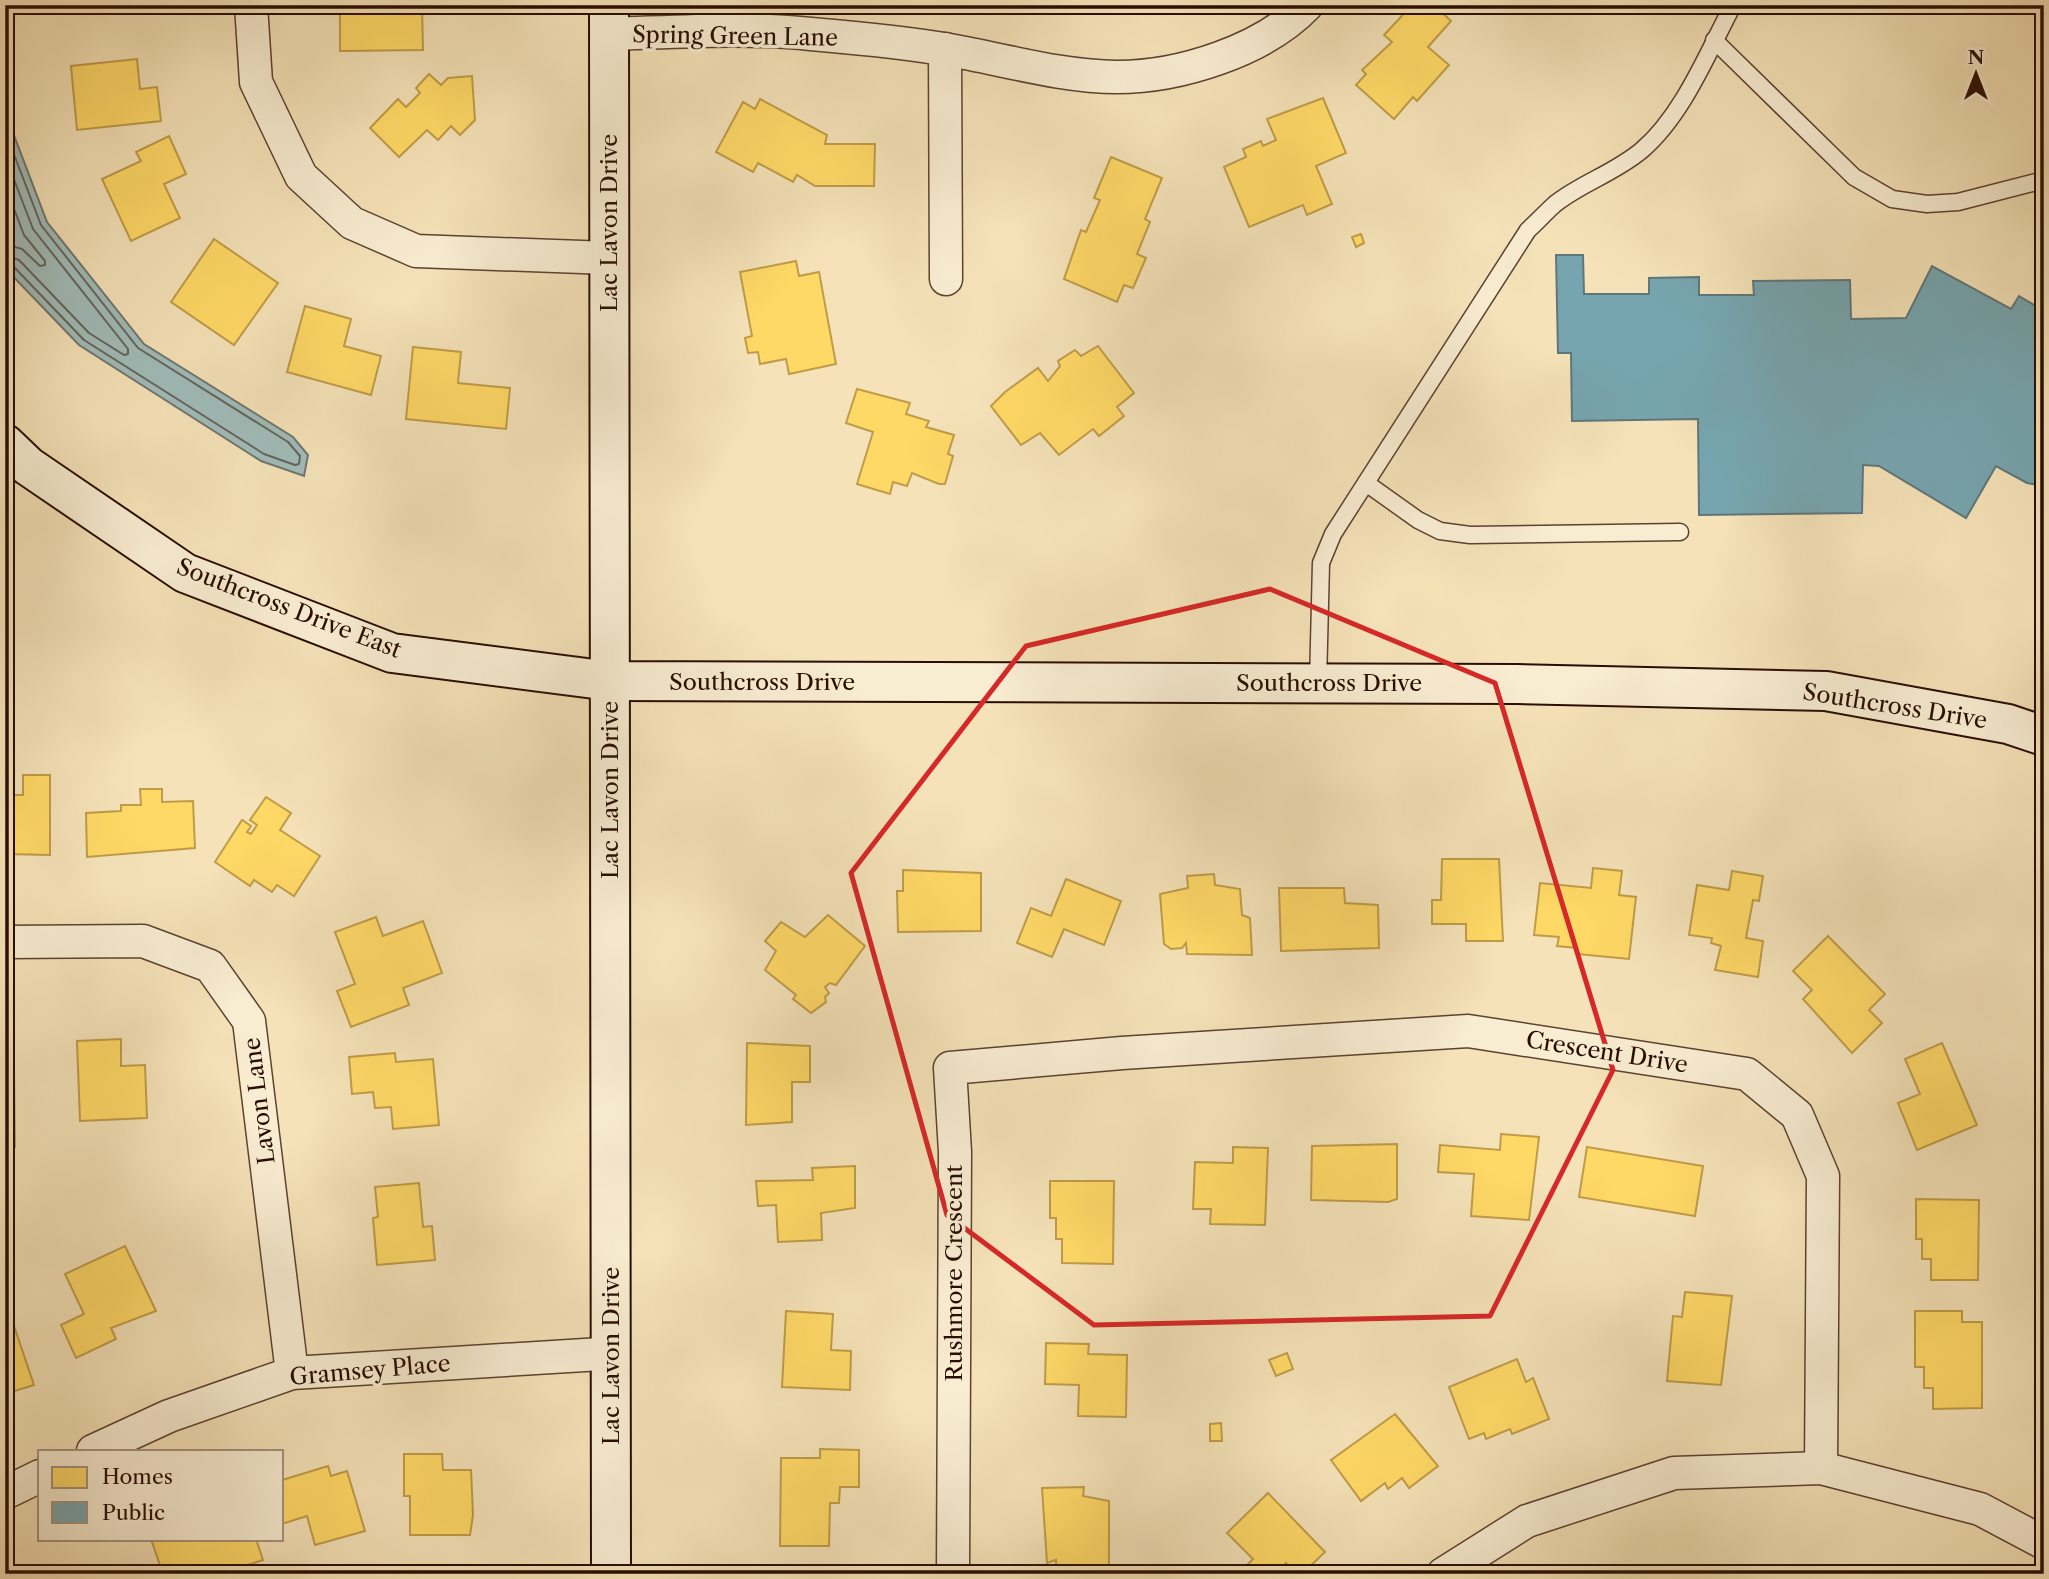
<svg xmlns="http://www.w3.org/2000/svg" width="2049" height="1579" viewBox="0 0 2049 1579" font-family="'Libre Caslon Text',serif">
  <style>
    .water { fill: #a0bcb9; stroke: #707670; stroke-width: 2 }
    .homes { fill: #ffd966; stroke: #bf9c48; stroke-width: 2 }
    .public { fill: #76a5af; stroke: #5f777b; stroke-width: 2 }
    .lines { fill: none; stroke-linecap: round; stroke-linejoin: round }
    .shore { stroke: #64645e; stroke-width: 2 }
    .lane-casing { stroke: #5c4230; stroke-width: 19 }
    .street-casing { stroke: #5c4230; stroke-width: 35 }
    .secondary-casing { stroke: #290d02; stroke-width: 42 }
    .lane { stroke: #f8ecd1; stroke-width: 16 }
    .street { stroke: #f8ecd1; stroke-width: 32 }
    .secondary { stroke: #f8ecd1; stroke-width: 38 }
    .marked { fill: none; stroke: #d62828; stroke-width: 5; stroke-linejoin: round }
    .labels { text-anchor: middle; stroke-width: 7; stroke-linejoin: round; paint-order: stroke }
    .street-label { font-size: 23px; fill: #290d02; stroke: #f8ecd1 }
  </style>
  <rect width="100%" height="100%" fill="#f5e2b8"/>
  <filter id="stains"><feTurbulence type="fractalNoise" baseFrequency=".00286" numOctaves="4"/><feColorMatrix values="0 0 0 0 .2 0 0 0 0 .09 0 0 0 0 .02 0 0 0 .5 -.17"/></filter>
  <radialGradient id="worn" r=".72"><stop offset=".6" stop-color="#630" stop-opacity="0"/><stop offset="1" stop-color="#630" stop-opacity=".3"/></radialGradient>
  <path class="water" d="M 5,102 L 7,117 L 47,222 L 144,344 L 293,437 L 308,455 L 304,476 L 261,461 L 79,345 L 5,268 Z"/>
  <g class="homes">
    <path d="M 93,5 L 144,5 L 145,6 L 95,14 Z"/>
    <path d="M 340,5 L 422,5 L 423,50 L 340,51 Z"/>
    <path d="M 1412,5 L 1434,5 L 1451,21 L 1428,47 L 1449,65 L 1417,101 L 1413,97 L 1394,119 L 1356,85 L 1366,74 L 1362,70 L 1392,42 L 1384,35 Z"/>
    <path d="M 137,59 L 140,89 L 157,87 L 161,121 L 77,130 L 71,66 Z"/>
    <path d="M 429,74 L 441,85 L 448,78 L 472,76 L 475,120 L 460,135 L 451,126 L 438,140 L 427,130 L 399,157 L 370,128 L 398,99 L 406,107 L 420,93 L 416,88 Z"/>
    <path d="M 1323,98 L 1346,153 L 1316,166 L 1332,204 L 1307,215 L 1303,205 L 1249,227 L 1224,167 L 1246,157 L 1243,149 L 1261,141 L 1263,146 L 1276,140 L 1267,119 Z"/>
    <path d="M 760,99 L 827,135 L 825,144 L 875,144 L 874,186 L 815,186 L 797,175 L 793,182 L 758,163 L 753,172 L 716,152 L 743,102 L 755,109 Z"/>
    <path d="M 169,136 L 186,174 L 164,184 L 180,218 L 131,241 L 102,179 L 141,161 L 136,152 Z"/>
    <path d="M 1111,157 L 1162,178 L 1145,219 L 1150,222 L 1137,254 L 1146,258 L 1133,288 L 1124,285 L 1117,302 L 1064,279 L 1081,230 L 1086,232 L 1100,200 L 1094,198 Z"/>
    <path d="M 1361,234 L 1364,243 L 1356,247 L 1352,237 Z"/>
    <path d="M 214,239 L 278,283 L 234,345 L 171,302 Z"/>
    <path d="M 796,261 L 799,276 L 819,272 L 836,364 L 789,374 L 786,359 L 760,364 L 758,352 L 748,353 L 745,338 L 752,336 L 740,272 Z"/>
    <path d="M 305,306 L 351,319 L 344,346 L 381,356 L 371,395 L 287,372 Z"/>
    <path d="M 1098,346 L 1134,393 L 1117,407 L 1124,416 L 1099,436 L 1093,429 L 1059,455 L 1040,433 L 1021,445 L 991,406 L 1005,392 L 1038,368 L 1048,381 L 1060,366 L 1058,361 L 1075,350 L 1081,356 Z"/>
    <path d="M 413,347 L 461,352 L 458,383 L 510,388 L 506,429 L 406,419 Z"/>
    <path d="M 857,389 L 910,403 L 906,414 L 929,421 L 926,427 L 954,435 L 948,454 L 953,456 L 945,484 L 939,484 L 912,473 L 907,486 L 893,482 L 890,494 L 857,484 L 873,432 L 846,423 Z"/>
    <path d="M 23,775 L 50,775 L 50,855 L 5,854 L 5,795 L 23,795 Z"/>
    <path d="M 140,789 L 162,789 L 162,802 L 193,801 L 195,848 L 87,857 L 86,813 L 121,811 L 121,805 L 141,805 Z"/>
    <path d="M 266,797 L 291,813 L 280,830 L 320,856 L 294,896 L 277,885 L 272,892 L 254,880 L 250,886 L 215,862 L 242,820 L 251,826 L 247,832 L 251,834 L 257,825 L 250,820 Z"/>
    <path d="M 1442,859 L 1499,859 L 1503,941 L 1466,941 L 1466,924 L 1432,924 L 1432,900 L 1441,900 Z"/>
    <path d="M 1593,868 L 1622,871 L 1619,895 L 1636,897 L 1629,959 L 1578,954 L 1577,948 L 1557,946 L 1559,937 L 1534,935 L 1540,883 L 1591,888 Z"/>
    <path d="M 903,870 L 981,873 L 981,931 L 898,932 L 897,891 L 903,891 Z"/>
    <path d="M 1732,871 L 1763,876 L 1759,901 L 1753,900 L 1746,938 L 1763,941 L 1758,977 L 1715,970 L 1721,946 L 1711,943 L 1712,938 L 1689,935 L 1697,885 L 1729,890 Z"/>
    <path d="M 1214,874 L 1215,885 L 1240,889 L 1242,915 L 1250,918 L 1252,955 L 1187,954 L 1186,943 L 1182,948 L 1171,949 L 1164,944 L 1160,894 L 1188,888 L 1187,876 Z"/>
    <path d="M 1066,879 L 1121,901 L 1104,945 L 1064,929 L 1052,957 L 1017,943 L 1031,908 L 1051,916 Z"/>
    <path d="M 1279,888 L 1344,888 L 1345,903 L 1378,905 L 1379,948 L 1281,951 Z"/>
    <path d="M 828,915 L 865,946 L 836,985 L 830,983 L 825,987 L 829,993 L 825,997 L 826,1002 L 811,1013 L 793,999 L 796,995 L 765,970 L 776,951 L 765,941 L 781,922 L 805,937 Z"/>
    <path d="M 376,917 L 383,936 L 423,921 L 442,973 L 403,988 L 409,1005 L 351,1027 L 337,991 L 355,984 L 335,932 Z"/>
    <path d="M 1828,936 L 1885,994 L 1869,1010 L 1882,1023 L 1852,1053 L 1803,999 L 1812,990 L 1793,971 Z"/>
    <path d="M 121,1039 L 121,1066 L 145,1065 L 147,1118 L 80,1121 L 77,1041 Z"/>
    <path d="M 747,1043 L 810,1046 L 810,1082 L 792,1082 L 792,1122 L 746,1125 Z"/>
    <path d="M 1942,1043 L 1977,1125 L 1917,1150 L 1898,1103 L 1920,1094 L 1905,1059 Z"/>
    <path d="M 395,1053 L 396,1062 L 433,1059 L 439,1125 L 393,1129 L 391,1107 L 375,1108 L 373,1092 L 352,1094 L 349,1057 Z"/>
    <path d="M 5,1070 L 14,1070 L 15,1147 L 5,1147 Z"/>
    <path d="M 1501,1134 L 1539,1137 L 1529,1220 L 1471,1216 L 1474,1174 L 1438,1172 L 1440,1145 L 1500,1150 Z"/>
    <path d="M 1397,1144 L 1397,1199 L 1388,1202 L 1311,1200 L 1312,1146 Z"/>
    <path d="M 1233,1147 L 1268,1148 L 1265,1225 L 1210,1224 L 1211,1209 L 1193,1209 L 1195,1162 L 1233,1163 Z"/>
    <path d="M 1587,1147 L 1703,1166 L 1695,1216 L 1579,1197 Z"/>
    <path d="M 855,1166 L 855,1208 L 821,1213 L 822,1240 L 778,1242 L 776,1205 L 758,1206 L 756,1181 L 813,1180 L 812,1168 Z"/>
    <path d="M 1050,1181 L 1114,1181 L 1113,1264 L 1062,1263 L 1062,1239 L 1056,1239 L 1056,1218 L 1050,1218 Z"/>
    <path d="M 419,1183 L 423,1227 L 432,1226 L 435,1260 L 377,1265 L 373,1218 L 378,1217 L 375,1187 Z"/>
    <path d="M 1916,1199 L 1979,1200 L 1978,1280 L 1931,1280 L 1931,1259 L 1922,1259 L 1922,1239 L 1916,1239 Z"/>
    <path d="M 125,1246 L 156,1311 L 111,1328 L 116,1339 L 76,1358 L 61,1325 L 84,1314 L 65,1274 Z"/>
    <path d="M 1685,1292 L 1732,1296 L 1721,1385 L 1667,1381 L 1673,1316 L 1682,1317 Z"/>
    <path d="M 786,1311 L 833,1314 L 831,1350 L 851,1351 L 850,1390 L 782,1387 Z"/>
    <path d="M 1915,1311 L 1962,1311 L 1962,1322 L 1982,1322 L 1982,1408 L 1933,1409 L 1933,1388 L 1924,1388 L 1924,1367 L 1915,1367 Z"/>
    <path d="M 12,1320 L 34,1385 L 5,1394 L 5,1323 Z"/>
    <path d="M 1046,1343 L 1089,1344 L 1088,1354 L 1127,1355 L 1126,1417 L 1078,1416 L 1079,1385 L 1045,1384 Z"/>
    <path d="M 1287,1353 L 1293,1369 L 1276,1376 L 1269,1360 Z"/>
    <path d="M 1517,1359 L 1526,1382 L 1533,1378 L 1549,1419 L 1512,1434 L 1510,1429 L 1486,1439 L 1484,1433 L 1469,1439 L 1449,1387 Z"/>
    <path d="M 1395,1414 L 1438,1466 L 1409,1488 L 1402,1478 L 1388,1489 L 1385,1483 L 1361,1501 L 1331,1460 Z"/>
    <path d="M 1221,1423 L 1222,1441 L 1210,1441 L 1210,1424 Z"/>
    <path d="M 820,1449 L 859,1450 L 859,1487 L 840,1487 L 839,1503 L 830,1503 L 829,1546 L 780,1546 L 781,1458 L 820,1458 Z"/>
    <path d="M 404,1454 L 442,1454 L 443,1470 L 471,1470 L 473,1515 L 470,1535 L 410,1535 L 410,1496 L 404,1496 Z"/>
    <path d="M 328,1466 L 331,1476 L 347,1471 L 365,1531 L 315,1545 L 307,1516 L 282,1524 L 282,1480 Z"/>
    <path d="M 1084,1487 L 1083,1496 L 1109,1501 L 1109,1574 L 1056,1574 L 1056,1560 L 1047,1563 L 1042,1488 Z"/>
    <path d="M 1268,1493 L 1325,1552 L 1302,1574 L 1297,1574 L 1286,1563 L 1275,1574 L 1238,1574 L 1253,1559 L 1227,1533 Z"/>
    <path d="M 151,1539 L 256,1539 L 263,1560 L 238,1568 L 240,1574 L 163,1574 Z"/>
    <path d="M 1731,1565 L 1775,1567 L 1775,1574 L 1730,1574 Z"/>
    <path d="M 97,1568 L 99,1574 L 83,1574 Z"/>
  </g>
  <path class="public" d="M 1556,255 L 1583,255 L 1584,294 L 1649,294 L 1649,278 L 1699,277 L 1699,295 L 1754,295 L 1753,281 L 1850,280 L 1851,319 L 1906,318 L 1932,266 L 2011,309 L 2019,296 L 2044,311 L 2044,486 L 2027,483 L 1996,466 L 1966,518 L 1879,466 L 1863,465 L 1862,513 L 1699,515 L 1698,419 L 1572,421 L 1571,353 L 1558,353 Z"/>
  <g class="lines">
    <g class="shore">
      <path d="M 5,131 L 41,225 L 138,348 L 288,442 L 300,456 L 299,464 L 295,465 L 264,454 L 84,340 L 13,266 L 5,264"/>
      <path d="M 5,156 L 33,229 L 128,349 L 128,354 L 124,355 L 89,333 L 19,260 L 5,255"/>
      <path d="M 5,185 L 24,235 L 45,261 L 45,265 L 40,266 L 22,249 L 5,244"/>
    </g>
    <g class="lane-casing">
      <g id="lane">
        <path d="M 1714,40 L 1854,177 L 1892,199 L 1927,204 L 1958,202 L 2044,180"/>
        <path d="M 1366,483 L 1418,520 L 1440,531 L 1470,535 L 1680,532"/>
        <path d="M 1318,683 L 1321,563 L 1333,534 L 1528,230 C 1537,222 1546,212 1555,204 C 1581,183 1615,173 1642,150 C 1683,115 1708,52 1733,5"/>
      </g>
    </g>
    <g class="street-casing">
      <g id="street">
        <path d="M 251,5 L 256,82 L 301,176 L 352,223 L 416,251 L 609,258"/>
        <path d="M 609,34 C 676,32 744,27 811,34 C 857,38 904,42 949,50 C 1002,59 1062,77 1117,77 C 1179,77 1263,51 1307,5"/>
        <path d="M 945,49 L 946,279"/>
        <path d="M 5,942 L 143,941 L 210,966 L 249,1021 L 292,1373"/>
        <path d="M 93,1451 L 169,1416 L 292,1373 L 601,1354 L 611,1341"/>
        <path d="M 5,1493 L 40,1476"/>
        <path d="M 953,1574 L 955,1152 L 950,1068 L 1122,1053 L 1468,1031 L 1747,1074 L 1797,1115 L 1823,1176 L 1821,1468"/>
        <path d="M 1443,1574 L 1527,1521 L 1674,1473 L 1821,1468 L 1980,1509 L 2044,1543"/>
      </g>
    </g>
    <g class="secondary-casing">
      <g id="secondary">
        <path d="M 609,5 L 611,1574"/>
        <path d="M 5,444 L 28,466 L 185,573 L 392,653 L 610,681 L 1517,684 L 1826,691 L 2008,724 L 2044,736"/>
      </g>
    </g>
    <use href="#lane" class="lane"/>
    <use href="#street" class="street"/>
    <use href="#secondary" class="secondary"/>
  </g>
  <path class="marked" d="M 1270,589 L 1495,683 L 1613,1070 L 1490,1316 L 1094,1325 L 947,1215 L 851,873 L 1026,646 Z"/>
  <g class="labels">
    <g class="street-label">
      <text transform="translate(735 36) rotate(1)" y="8">Spring Green Lane</text>
      <text transform="translate(609 223) rotate(-90)" y="8">Lac Lavon Drive</text>
      <text transform="translate(289 608) rotate(21)" y="8">Southcross Drive East</text>
      <text x="762" y="690">Southcross Drive</text>
      <text x="1329" y="691">Southcross Drive</text>
      <text transform="translate(1895 706) rotate(9)" y="8">Southcross Drive</text>
      <text transform="translate(610 790) rotate(-90)" y="8">Lac Lavon Drive</text>
      <text transform="translate(1607 1052) rotate(9)" y="8">Crescent Drive</text>
      <text transform="translate(259 1101) rotate(-97)" y="8">Lavon Lane</text>
      <text transform="translate(954 1273) rotate(-90)" y="8">Rushmore Crescent</text>
      <text transform="translate(611 1356) rotate(-90)" y="8">Lac Lavon Drive</text>
      <text transform="translate(370 1370) rotate(-5)" y="8">Gramsey Place</text>
    </g>
  </g>
  <rect width="2049" height="1579" fill="none" stroke="#f5e2b8" stroke-width="28"/>
  <rect x="7" y="7" width="2035" height="1565" fill="none" stroke="#290d02" stroke-width="3.5"/>
  <rect x="14" y="14" width="2021" height="1551" fill="none" stroke="#290d02" stroke-width="2"/>
  <rect x="38" y="1450" width="245" height="91" fill="#f8ecd1" stroke="#a5937e" stroke-width="2"/>
  <rect x="52" y="1467" width="35" height="21" fill="#ffd966" stroke="#a5937e" stroke-width="2"/>
  <text x="102" y="1484" font-size="21" fill="#290d02">Homes</text>
  <rect x="52" y="1502" width="35" height="21" fill="#76a5af" stroke="#a5937e" stroke-width="2"/>
  <text x="102" y="1520" font-size="21" fill="#290d02">Public</text>
  <g transform="translate(1976 74)" stroke="#f8ecd1" stroke-width="5" paint-order="stroke">
  <path d="M0-5L12 26L0 18L-12 26Z" fill="#290d02"/>
  <text y="-10" font-size="19" font-weight="bold" text-anchor="middle" fill="#290d02">N</text>
  </g>
  <rect width="100%" height="100%" filter="url(#stains)"/>
  <rect width="100%" height="100%" fill="url(#worn)"/>
</svg>
